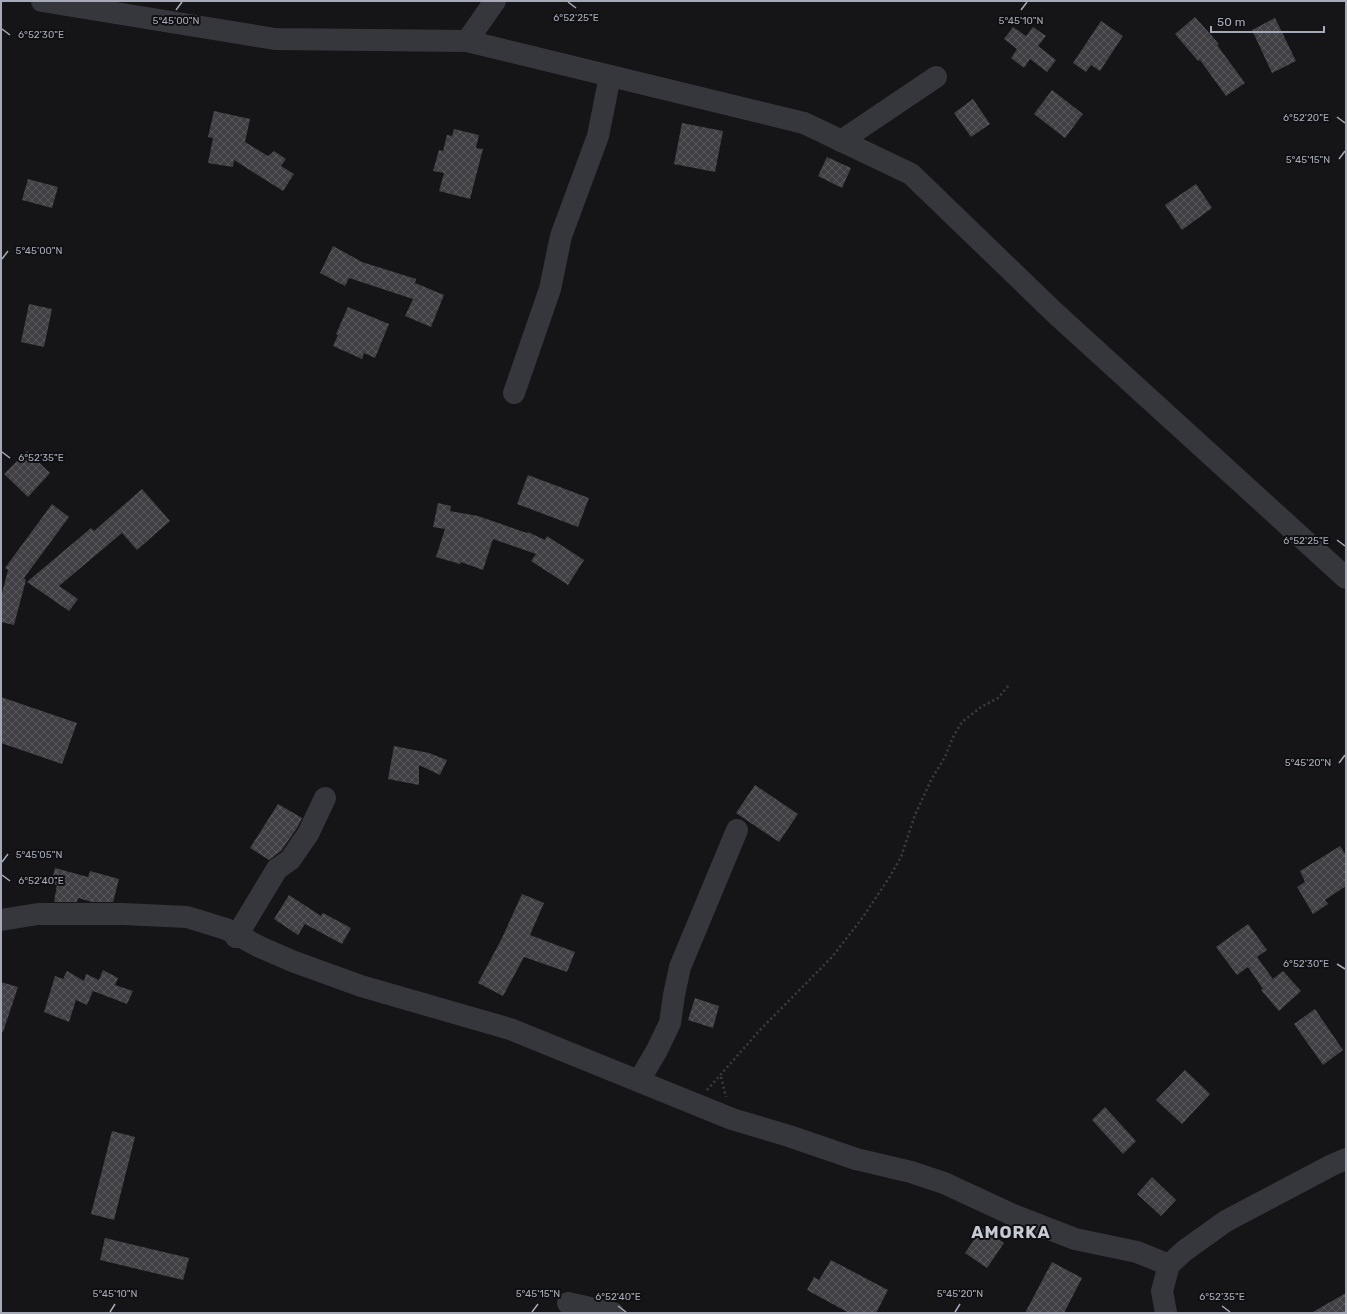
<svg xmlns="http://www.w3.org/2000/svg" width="1347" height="1314" viewBox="0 0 1347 1314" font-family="Rubik,sans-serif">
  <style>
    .building { fill: url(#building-cross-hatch) }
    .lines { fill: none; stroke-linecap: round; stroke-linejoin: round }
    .path { stroke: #3c3d44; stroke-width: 2.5; stroke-dasharray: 2 3; stroke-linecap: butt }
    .minor { stroke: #36363d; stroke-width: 22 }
    .ticks { fill: none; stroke: #a6aab8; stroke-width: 1.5 }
    .labels { text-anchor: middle; stroke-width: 4; stroke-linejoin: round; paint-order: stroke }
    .district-label { font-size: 17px; font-weight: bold; letter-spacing: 1px; fill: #c7c9d4; stroke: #101012 }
    .ticks-label { font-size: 10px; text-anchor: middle; fill: #a6aab8; stroke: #101012; stroke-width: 4; stroke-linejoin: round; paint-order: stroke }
  </style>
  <defs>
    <pattern id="building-cross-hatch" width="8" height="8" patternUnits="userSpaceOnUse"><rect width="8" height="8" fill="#3f3f44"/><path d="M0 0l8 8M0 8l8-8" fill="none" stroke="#58585d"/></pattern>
  </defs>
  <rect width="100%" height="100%" fill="#151517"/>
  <g class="building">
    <path d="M 1195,17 L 1219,44 L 1217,45 L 1245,83 L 1226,96 L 1200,60 L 1198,61 L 1175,34 Z"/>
    <path d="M 1275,18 L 1296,61 L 1272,73 L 1252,30 Z"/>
    <path d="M 1101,21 L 1123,36 L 1100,71 L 1091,65 L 1086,72 L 1073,63 Z"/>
    <path d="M 1013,27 L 1026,36 L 1033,27 L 1046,36 L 1038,46 L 1056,60 L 1047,72 L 1030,59 L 1024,68 L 1011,58 L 1017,49 L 1004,39 Z"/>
    <path d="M 1052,90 L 1083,114 L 1065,138 L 1034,114 Z"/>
    <path d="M 973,99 L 990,124 L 971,137 L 954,113 Z"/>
    <path d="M 214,111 L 250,119 L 245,142 L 268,156 L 274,151 L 286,159 L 281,166 L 294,174 L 283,191 L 234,160 L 233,167 L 208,163 L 213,138 L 208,137 Z"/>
    <path d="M 682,123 L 723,131 L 715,172 L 674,164 Z"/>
    <path d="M 454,129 L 479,135 L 476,148 L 483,149 L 470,199 L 439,191 L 444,173 L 433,171 L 439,150 L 443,151 L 447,135 L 452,136 Z"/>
    <path d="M 827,157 L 851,168 L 842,188 L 818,176 Z"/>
    <path d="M 28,179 L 58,187 L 52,208 L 22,200 Z"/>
    <path d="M 1196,184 L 1212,208 L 1182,230 L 1165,205 Z"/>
    <path d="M 333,246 L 362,262 L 416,279 L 415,283 L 444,295 L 431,327 L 405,316 L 413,299 L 349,278 L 345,286 L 320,273 Z"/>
    <path d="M 29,304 L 52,309 L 44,347 L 21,342 Z"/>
    <path d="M 348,307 L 389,324 L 375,358 L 364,353 L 362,359 L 333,346 L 338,335 L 336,334 Z"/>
    <path d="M 27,451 L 50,473 L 28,497 L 4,474 Z"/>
    <path d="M 528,475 L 589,498 L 578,527 L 517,504 Z"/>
    <path d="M 142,489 L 170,521 L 137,550 L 122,533 L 59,586 L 78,599 L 69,611 L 27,582 L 91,528 L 94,531 Z"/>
    <path d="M 438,503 L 451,506 L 450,511 L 478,516 L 527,533 L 528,532 L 545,540 L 547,536 L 584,560 L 568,585 L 531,561 L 536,554 L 493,539 L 483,570 L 461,562 L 460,564 L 436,557 L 445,529 L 433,527 Z"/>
    <path d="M 52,504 L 69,517 L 24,578 L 26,580 L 14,625 L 1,622 L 1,597 L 8,570 L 5,568 Z"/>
    <path d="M 1,697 L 77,723 L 62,764 L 1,743 Z"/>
    <path d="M 394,746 L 429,753 L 447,760 L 440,775 L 419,765 L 419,785 L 388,779 Z"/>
    <path d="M 755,785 L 798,814 L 779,842 L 736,813 Z"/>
    <path d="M 278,804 L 302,818 L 297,828 L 281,851 L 269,860 L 250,848 Z"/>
    <path d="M 1340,846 L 1346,855 L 1346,886 L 1325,900 L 1328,904 L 1313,914 L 1297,887 L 1305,882 L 1300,871 Z"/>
    <path d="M 55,868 L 88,877 L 90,871 L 119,879 L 113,902 L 92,902 L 78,898 L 77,902 L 54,902 L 57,885 L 51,884 Z"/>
    <path d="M 522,894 L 544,903 L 530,935 L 575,952 L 567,972 L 524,957 L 503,996 L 478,983 L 502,938 Z"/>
    <path d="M 289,895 L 321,916 L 323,913 L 351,928 L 342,944 L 305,924 L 298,935 L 274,919 Z"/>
    <path d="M 1248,924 L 1267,950 L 1257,957 L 1273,979 L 1283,971 L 1301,991 L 1279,1011 L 1261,990 L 1263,989 L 1248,967 L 1237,975 L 1216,947 Z"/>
    <path d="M 103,970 L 118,978 L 115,985 L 133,991 L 127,1004 L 93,991 L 87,1005 L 76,1000 L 69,1022 L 44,1012 L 55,976 L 63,979 L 67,971 L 84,981 L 86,974 L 99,980 Z"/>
    <path d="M 1,982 L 18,987 L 3,1032 L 1,1032 Z"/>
    <path d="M 695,998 L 719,1006 L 713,1028 L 688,1020 Z"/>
    <path d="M 1315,1009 L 1343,1050 L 1323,1065 L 1294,1024 Z"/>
    <path d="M 1185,1070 L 1210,1094 L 1182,1124 L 1156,1100 Z"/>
    <path d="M 1105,1107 L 1136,1141 L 1123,1154 L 1092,1120 Z"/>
    <path d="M 112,1131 L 135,1137 L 114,1220 L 91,1214 Z"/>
    <path d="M 1152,1177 L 1176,1200 L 1161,1216 L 1137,1194 Z"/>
    <path d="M 982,1228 L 1004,1243 L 987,1268 L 965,1253 Z"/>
    <path d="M 105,1238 L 189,1258 L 183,1280 L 100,1260 Z"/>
    <path d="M 831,1260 L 888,1290 L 876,1313 L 849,1313 L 807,1290 L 814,1277 L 819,1280 Z"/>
    <path d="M 1052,1262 L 1082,1278 L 1064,1313 L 1025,1313 Z"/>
    <path d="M 1346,1293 L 1346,1313 L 1311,1313 Z"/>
  </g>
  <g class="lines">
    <g class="path">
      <path d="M 721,1077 L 726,1097"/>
      <path d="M 707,1090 L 760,1030 L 832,957 L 863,917 L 889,878 L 901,857 L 915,815 L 931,780 L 945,757 L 954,735 L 962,722 L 981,707 L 998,698 L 1010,684"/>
    </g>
    <g class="minor">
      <path d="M 42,1 L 275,39 L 467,41 L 804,123 L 911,174 L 1055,313 L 1346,578"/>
      <path d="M 467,41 L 495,1"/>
      <path d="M 841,141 L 936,77"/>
      <path d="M 514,393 L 550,289 L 561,236 L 598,136 L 610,76"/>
      <path d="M 1,920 L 38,914 L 123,914 L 187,917 L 226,929 L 260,947 L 292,961 L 361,986 L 510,1029 L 732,1119 L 789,1136 L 856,1159 L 911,1172 L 944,1183 L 1011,1214 L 1075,1239 L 1137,1252 L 1169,1265"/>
      <path d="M 236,937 L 277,869 L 290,860 L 308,834 L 325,798"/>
      <path d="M 639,1081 L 657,1050 L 670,1023 L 674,995 L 680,967 L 737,830"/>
      <path d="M 568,1303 L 613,1313"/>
      <path d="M 1166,1313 L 1162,1291 L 1169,1265 L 1184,1251 L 1226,1221 L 1332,1165 L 1346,1159"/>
    </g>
  </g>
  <path class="ticks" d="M 568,2 L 576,8M 176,10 L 182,2M 1021,10 L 1027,2M 2,29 L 10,35M 1337,117 L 1345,123M 1339,159 L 1345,151M 2,259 L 8,251M 2,452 L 10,458M 1337,540 L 1345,546M 1339,763 L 1345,755M 2,862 L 8,854M 2,875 L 10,881M 1337,964 L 1345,969M 618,1306 L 626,1312M 1222,1306 L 1230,1312M 110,1312 L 115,1304M 532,1312 L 538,1304M 955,1312 L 960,1304"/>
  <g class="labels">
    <g class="district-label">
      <text x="1011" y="1238">AMORKA</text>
    </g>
  </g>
  <g class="ticks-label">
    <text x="576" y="21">6°52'25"E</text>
    <text x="176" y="24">5°45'00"N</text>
    <text x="1021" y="24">5°45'10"N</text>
    <text x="41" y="38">6°52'30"E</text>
    <text x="1306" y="121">6°52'20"E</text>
    <text x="1308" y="163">5°45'15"N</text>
    <text x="39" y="254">5°45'00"N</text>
    <text x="41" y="461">6°52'35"E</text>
    <text x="1306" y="544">6°52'25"E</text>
    <text x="1308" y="766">5°45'20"N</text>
    <text x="39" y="858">5°45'05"N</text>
    <text x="41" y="884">6°52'40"E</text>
    <text x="1306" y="967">6°52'30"E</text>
    <text x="115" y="1297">5°45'10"N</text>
    <text x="538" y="1297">5°45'15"N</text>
    <text x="960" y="1297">5°45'20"N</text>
    <text x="618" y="1300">6°52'40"E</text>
    <text x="1222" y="1300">6°52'35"E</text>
  </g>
  <rect width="1347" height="1314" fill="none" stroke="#a6aab8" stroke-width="4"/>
  <path d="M1211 26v6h113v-6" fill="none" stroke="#a6aab8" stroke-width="2"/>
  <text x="1217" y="26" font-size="12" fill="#a6aab8" stroke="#101012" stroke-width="3" paint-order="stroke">50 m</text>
</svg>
